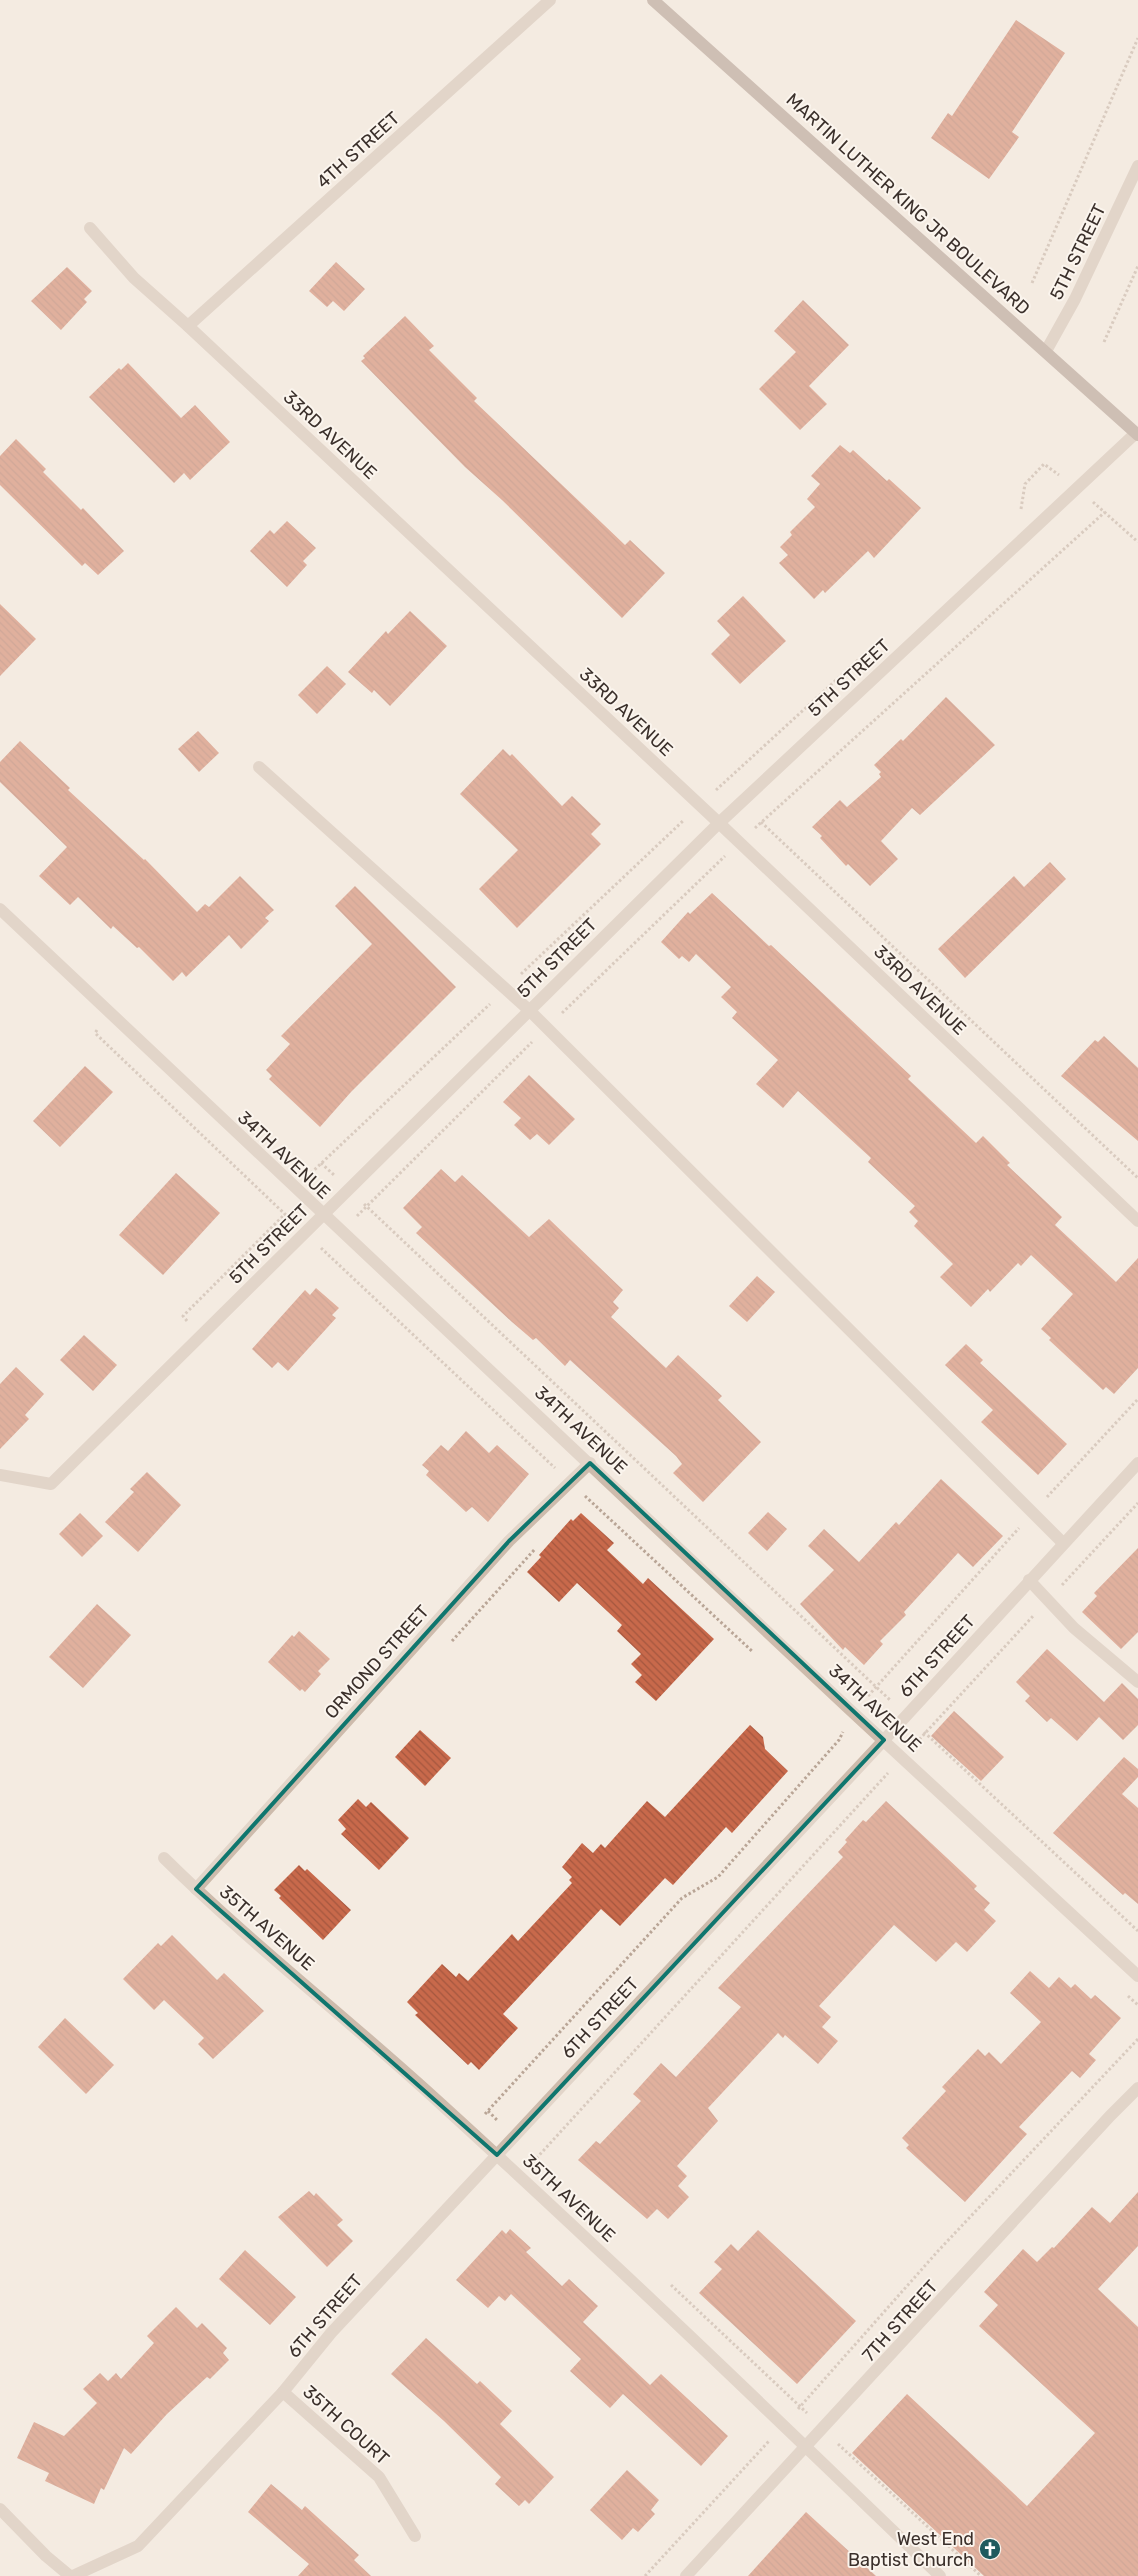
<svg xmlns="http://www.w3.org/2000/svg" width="1138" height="2576" viewBox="0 0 1138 2576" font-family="Rubik,sans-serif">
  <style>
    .building { fill: url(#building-back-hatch) }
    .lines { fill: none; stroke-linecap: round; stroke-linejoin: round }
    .path { stroke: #b9a596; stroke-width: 3; stroke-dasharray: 2.5 2.5; stroke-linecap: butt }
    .service { stroke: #cdbbac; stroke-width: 12 }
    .minor { stroke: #cdbbac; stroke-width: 12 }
    .secondary { stroke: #a18a7d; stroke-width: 12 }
    .marked { fill: none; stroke: #0f766e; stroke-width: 4; stroke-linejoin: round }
    .labels { text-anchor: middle; stroke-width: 4; stroke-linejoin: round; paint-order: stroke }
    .street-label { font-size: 18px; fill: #3b302b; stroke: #fbf5ee }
    .poi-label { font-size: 18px; fill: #3b302b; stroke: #fbf5ee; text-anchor: end }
  </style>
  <defs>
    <pattern id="building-back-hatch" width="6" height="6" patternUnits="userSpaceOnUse" patternTransform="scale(1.25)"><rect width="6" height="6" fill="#c8694b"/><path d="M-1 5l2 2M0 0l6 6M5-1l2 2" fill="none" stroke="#a4573f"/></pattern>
  </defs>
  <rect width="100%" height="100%" fill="#f4ebe1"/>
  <g class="building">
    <path d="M 1016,20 L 1065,53 L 1012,132 L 1019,137 L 989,179 L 931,138 L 948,113 L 952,116 Z"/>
    <path d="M 336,262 L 365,289 L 344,311 L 333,301 L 327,307 L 309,291 Z"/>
    <path d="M 67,267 L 92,291 L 84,299 L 87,302 L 61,330 L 31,301 Z"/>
    <path d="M 803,300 L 849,345 L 809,386 L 827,404 L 800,430 L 759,389 L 796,352 L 774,331 Z"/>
    <path d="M 405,316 L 434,346 L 429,350 L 477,398 L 474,401 L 625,545 L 630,540 L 665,573 L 622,618 L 502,500 L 465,467 L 361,361 L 365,358 L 363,356 Z"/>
    <path d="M 128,363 L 181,418 L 195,405 L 230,442 L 190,480 L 184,473 L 174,483 L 89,397 L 119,368 L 121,370 Z"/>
    <path d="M 16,439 L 46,469 L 43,472 L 81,510 L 83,508 L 124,551 L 98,575 L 85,563 L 82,566 L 0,485 L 0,456 Z"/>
    <path d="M 840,445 L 850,453 L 853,450 L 887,481 L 889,479 L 921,508 L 874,558 L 868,551 L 825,593 L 823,590 L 814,599 L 779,563 L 788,555 L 780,547 L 792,535 L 790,532 L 815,507 L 807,499 L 820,484 L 811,476 Z"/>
    <path d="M 287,521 L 316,548 L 303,561 L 307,565 L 287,587 L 250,551 L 270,530 L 274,534 Z"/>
    <path d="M 743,596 L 786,641 L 740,684 L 711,654 L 730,635 L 717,621 Z"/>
    <path d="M 0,604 L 36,639 L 0,676 Z"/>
    <path d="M 410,611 L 447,646 L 390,706 L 374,690 L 372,693 L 348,672 L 386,631 L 388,634 Z"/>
    <path d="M 327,666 L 346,684 L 317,714 L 298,695 Z"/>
    <path d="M 946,697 L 995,745 L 920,815 L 912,808 L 881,841 L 898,859 L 870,886 L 848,864 L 846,866 L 820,838 L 822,836 L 812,827 L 840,800 L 847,807 L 881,777 L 879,774 L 881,772 L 874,765 L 901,739 L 903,741 Z"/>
    <path d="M 198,731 L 219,753 L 199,772 L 178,749 Z"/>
    <path d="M 20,741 L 70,788 L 68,790 L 144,860 L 145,859 L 197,912 L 205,904 L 209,907 L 240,876 L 274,910 L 265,918 L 269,921 L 241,949 L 229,935 L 186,977 L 182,972 L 173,981 L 139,947 L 137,948 L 113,926 L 111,929 L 78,897 L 70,905 L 39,876 L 67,847 L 0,782 L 0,762 Z"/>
    <path d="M 503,749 L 510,756 L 512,754 L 562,806 L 572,796 L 601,824 L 591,834 L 601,844 L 517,928 L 479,889 L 518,850 L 460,794 Z"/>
    <path d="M 1050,862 L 1066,879 L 965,978 L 938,949 L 1014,876 L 1024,887 Z"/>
    <path d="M 355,886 L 456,987 L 351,1092 L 320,1127 L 269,1079 L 272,1076 L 266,1070 L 290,1044 L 281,1036 L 372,944 L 335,906 Z"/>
    <path d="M 712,893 L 769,946 L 771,945 L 911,1076 L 908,1079 L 976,1143 L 983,1136 L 1010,1163 L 1007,1165 L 1062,1217 L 1055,1225 L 1116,1282 L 1138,1258 L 1138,1368 L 1114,1394 L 1106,1387 L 1103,1390 L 1049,1340 L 1051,1338 L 1041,1329 L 1073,1294 L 1031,1255 L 1021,1266 L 1018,1263 L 990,1292 L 988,1289 L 971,1307 L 940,1277 L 953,1264 L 914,1226 L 918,1221 L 909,1212 L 915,1206 L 868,1162 L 871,1158 L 798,1091 L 783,1108 L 756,1084 L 778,1060 L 732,1018 L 737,1012 L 721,997 L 731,987 L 696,954 L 689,962 L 682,956 L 679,959 L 661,942 L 688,912 L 690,914 Z"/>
    <path d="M 1104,1036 L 1138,1068 L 1138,1141 L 1061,1076 L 1095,1040 L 1098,1042 Z"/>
    <path d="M 85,1066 L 113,1092 L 60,1147 L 33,1121 Z"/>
    <path d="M 529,1075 L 575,1119 L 549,1145 L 537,1134 L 530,1140 L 514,1125 L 521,1118 L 503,1102 Z"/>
    <path d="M 441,1169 L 455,1182 L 462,1175 L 529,1237 L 549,1219 L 623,1290 L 613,1302 L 619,1308 L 611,1317 L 666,1368 L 678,1355 L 722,1396 L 718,1400 L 761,1442 L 703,1502 L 673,1473 L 682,1464 L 676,1456 L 570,1360 L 565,1366 L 536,1338 L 533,1340 L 512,1322 L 416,1233 L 422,1227 L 403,1208 Z"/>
    <path d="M 176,1173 L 220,1213 L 163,1275 L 119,1235 Z"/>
    <path d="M 757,1276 L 775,1292 L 747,1322 L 729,1306 Z"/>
    <path d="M 316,1288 L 339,1308 L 332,1315 L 336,1318 L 288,1371 L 278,1362 L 272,1368 L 252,1349 L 305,1290 L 310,1295 Z"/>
    <path d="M 84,1335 L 117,1365 L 93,1391 L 60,1360 Z"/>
    <path d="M 966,1344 L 983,1360 L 980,1363 L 1067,1444 L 1038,1475 L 981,1422 L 993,1410 L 945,1365 Z"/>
    <path d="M 16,1367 L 44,1394 L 25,1415 L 29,1419 L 0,1449 L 0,1384 Z"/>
    <path d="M 466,1431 L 489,1453 L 497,1445 L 529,1474 L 488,1522 L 472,1507 L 466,1512 L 426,1475 L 429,1471 L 422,1465 L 441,1445 L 448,1451 Z"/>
    <path d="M 147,1472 L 181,1505 L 138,1552 L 105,1522 L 134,1492 L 130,1489 Z"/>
    <path d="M 941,1479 L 1003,1536 L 973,1567 L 958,1553 L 904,1612 L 906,1615 L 880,1641 L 883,1644 L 864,1665 L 845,1647 L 843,1650 L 800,1604 L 834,1570 L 808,1546 L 824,1529 L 859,1562 L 896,1522 L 899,1525 Z"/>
    <path d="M 768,1512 L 787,1529 L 767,1551 L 748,1533 Z"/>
    <path d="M 80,1513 L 103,1536 L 82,1557 L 59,1534 Z"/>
    <path d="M 581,1513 L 614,1543 L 607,1550 L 643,1584 L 648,1578 L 714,1639 L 656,1701 L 635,1682 L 642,1675 L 631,1664 L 641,1654 L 617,1631 L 622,1625 L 577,1583 L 559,1602 L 527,1572 L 541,1557 L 539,1555 L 571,1519 L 573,1521 Z"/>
    <path d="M 1138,1548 L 1138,1632 L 1121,1649 L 1082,1612 L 1097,1596 L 1094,1593 Z"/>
    <path d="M 97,1604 L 131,1635 L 83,1688 L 49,1657 Z"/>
    <path d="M 299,1631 L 330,1659 L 318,1671 L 321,1674 L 305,1692 L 302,1689 L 300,1691 L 268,1662 L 292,1635 L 294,1637 Z"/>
    <path d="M 1047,1649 L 1104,1702 L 1122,1683 L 1138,1699 L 1138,1725 L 1123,1740 L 1099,1717 L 1077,1741 L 1051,1718 L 1047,1722 L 1025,1701 L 1030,1696 L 1016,1682 Z"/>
    <path d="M 954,1711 L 1004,1757 L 981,1781 L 931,1736 Z"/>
    <path d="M 750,1725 L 763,1737 L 765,1749 L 788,1771 L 732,1833 L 726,1827 L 673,1885 L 665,1878 L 620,1926 L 601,1909 L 503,2014 L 518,2028 L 479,2070 L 471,2062 L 468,2065 L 415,2015 L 418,2013 L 407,2002 L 442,1964 L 456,1977 L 459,1973 L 468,1981 L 512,1934 L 518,1941 L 572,1883 L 569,1880 L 572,1877 L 562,1867 L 582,1843 L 593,1853 L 601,1844 L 605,1848 L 647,1801 L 665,1817 Z"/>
    <path d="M 420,1730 L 451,1758 L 425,1786 L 395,1757 Z"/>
    <path d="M 1124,1757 L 1138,1769 L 1138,1777 L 1122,1794 L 1138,1808 L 1138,1904 L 1125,1893 L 1123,1895 L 1053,1833 Z"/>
    <path d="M 358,1799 L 366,1807 L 371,1802 L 409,1838 L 379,1870 L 341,1834 L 346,1829 L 338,1820 Z"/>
    <path d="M 886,1801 L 977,1886 L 974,1889 L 990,1903 L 984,1910 L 996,1921 L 967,1952 L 956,1942 L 936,1962 L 894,1925 L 819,2006 L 831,2017 L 822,2027 L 838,2041 L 818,2064 L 785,2035 L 783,2038 L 778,2033 L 708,2108 L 718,2121 L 677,2166 L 687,2176 L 678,2186 L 689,2197 L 668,2219 L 657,2209 L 647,2219 L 578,2160 L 596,2141 L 600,2144 L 641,2101 L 633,2094 L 661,2063 L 676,2077 L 741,2007 L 718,1988 L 843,1857 L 838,1852 L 847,1842 L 845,1840 L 863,1820 L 866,1822 Z"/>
    <path d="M 299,1865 L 305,1871 L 307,1869 L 351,1910 L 323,1940 L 279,1898 L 281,1896 L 274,1890 Z"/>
    <path d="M 172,1935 L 217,1980 L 224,1973 L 264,2011 L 213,2059 L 198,2044 L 204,2038 L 164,2000 L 154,2010 L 123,1979 L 158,1943 L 161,1946 Z"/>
    <path d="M 1030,1971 L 1049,1988 L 1059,1977 L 1071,1988 L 1075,1984 L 1091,1999 L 1095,1995 L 1121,2018 L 1089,2054 L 1096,2060 L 1080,2078 L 1072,2071 L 1019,2127 L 1027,2134 L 965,2202 L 906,2148 L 909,2145 L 902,2138 L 946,2091 L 942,2087 L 978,2049 L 985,2056 L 989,2052 L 1001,2064 L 1041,2022 L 1010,1993 Z"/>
    <path d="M 65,2018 L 114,2065 L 86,2094 L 38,2047 Z"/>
    <path d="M 309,2191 L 314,2196 L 316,2193 L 343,2220 L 337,2225 L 353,2241 L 327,2267 L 278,2217 Z"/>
    <path d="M 1138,2192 L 1138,2246 L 1098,2289 L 1138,2327 L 1138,2576 L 984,2576 L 852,2453 L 907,2394 L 1027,2506 L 1095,2433 L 979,2326 L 998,2305 L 984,2292 L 1023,2249 L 1037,2262 L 1052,2247 L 1054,2248 L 1092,2207 L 1110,2223 Z"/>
    <path d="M 510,2229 L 531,2248 L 526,2252 L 562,2286 L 569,2279 L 598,2306 L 583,2322 L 650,2385 L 661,2374 L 728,2436 L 701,2466 L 623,2394 L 610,2408 L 570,2371 L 581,2359 L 511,2294 L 505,2301 L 499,2296 L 488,2308 L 456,2280 L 502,2230 L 506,2234 Z"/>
    <path d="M 758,2230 L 856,2321 L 797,2384 L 699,2293 L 722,2269 L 714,2262 L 731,2244 L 738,2251 Z"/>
    <path d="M 245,2250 L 296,2297 L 270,2325 L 219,2279 Z"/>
    <path d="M 176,2307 L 197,2328 L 202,2323 L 227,2348 L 223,2353 L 229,2360 L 210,2379 L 207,2377 L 167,2414 L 131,2454 L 124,2448 L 104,2490 L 101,2488 L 94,2504 L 45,2481 L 49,2473 L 17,2458 L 34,2422 L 64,2436 L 97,2403 L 83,2389 L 100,2373 L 108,2381 L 116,2373 L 121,2379 L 154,2343 L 147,2336 Z"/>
    <path d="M 426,2338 L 477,2384 L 480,2381 L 512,2411 L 500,2424 L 554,2477 L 529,2504 L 525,2500 L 519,2506 L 495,2484 L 501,2477 L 444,2421 L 391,2374 Z"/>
    <path d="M 627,2470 L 659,2500 L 651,2510 L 655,2514 L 638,2532 L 633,2528 L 622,2540 L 590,2510 Z"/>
    <path d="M 271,2484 L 302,2510 L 305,2506 L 359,2555 L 354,2560 L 371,2576 L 298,2576 L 309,2564 L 248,2512 Z"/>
    <path d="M 806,2512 L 876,2576 L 748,2576 Z"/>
  </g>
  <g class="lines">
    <g class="path">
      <path d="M 1032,283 L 1138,38"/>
      <path d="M 1104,342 L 1138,266"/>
      <path d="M 1093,502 L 1138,542"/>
      <path d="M 1021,509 L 1025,484 L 1044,464 L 1059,475"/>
      <path d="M 716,790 L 881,639"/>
      <path d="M 761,822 L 1138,1178"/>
      <path d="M 755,828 L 1105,512"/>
      <path d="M 521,974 L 684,820"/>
      <path d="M 562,1013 L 725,856"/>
      <path d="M 97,1030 L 95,1033 L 289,1218"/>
      <path d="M 321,1163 L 334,1175"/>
      <path d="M 311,1173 L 490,1004"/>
      <path d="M 364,1204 L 890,1700"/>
      <path d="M 357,1216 L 532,1042"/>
      <path d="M 321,1248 L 555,1468"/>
      <path d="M 187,1321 L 183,1316 L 285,1214"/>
      <path d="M 585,1496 L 753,1652"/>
      <path d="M 1047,1497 L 1138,1399"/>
      <path d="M 1062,1585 L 1138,1503"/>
      <path d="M 452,1641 L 535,1549"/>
      <path d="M 868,1696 L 1019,1528"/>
      <path d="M 924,1732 L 1138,1931"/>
      <path d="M 916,1743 L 1034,1615"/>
      <path d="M 1128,1996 L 1138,2005"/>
      <path d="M 488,2111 L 498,2121"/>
      <path d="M 485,2114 L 682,1898 L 718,1877 L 839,1740 L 843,1732"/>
      <path d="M 533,2162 L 888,1773"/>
      <path d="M 671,2285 L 807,2413"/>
      <path d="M 798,2409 L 938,2251 L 1138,2039"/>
      <path d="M 838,2444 L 981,2576"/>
      <path d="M 645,2576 L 769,2441"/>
    </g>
    <g class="service">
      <path d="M 259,767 L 529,1010 L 1063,1543"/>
      <path d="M 1029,1580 L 1074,1628 L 1138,1682"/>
    </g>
    <g class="minor">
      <path d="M 90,228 L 134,278 L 188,326 L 719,823 L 1138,1221"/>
      <path d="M 188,326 L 550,0"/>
      <path d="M 1046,351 L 1075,299 L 1138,166"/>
      <path d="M 0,909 L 847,1707 L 1138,1976"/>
      <path d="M 0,1475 L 51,1484 L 719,823 L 1136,433"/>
      <path d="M 164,1858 C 252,1945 351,2021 442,2105 C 611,2259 775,2417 940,2576"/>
      <path d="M 196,1889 L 509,1541 L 590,1463"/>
      <path d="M 283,2392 L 379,2477 L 415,2536"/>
      <path d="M 0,2509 L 46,2556 L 70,2576"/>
      <path d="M 73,2576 L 138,2546 L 283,2392 L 331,2333 L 884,1740 L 1138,1463"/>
      <path d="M 686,2576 L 1110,2116 L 1138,2088"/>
    </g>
    <path class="secondary" d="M 653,0 L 1138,435"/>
  </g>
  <path d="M0 0H1138V2576H0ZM 590,1463 L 884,1740 L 497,2155 L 196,1889 L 509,1541 Z" fill="#f4ebe1" fill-opacity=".55" fill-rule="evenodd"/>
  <path class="marked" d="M 590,1463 L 884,1740 L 497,2155 L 196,1889 L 509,1541 Z"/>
  <defs>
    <g id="church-disc" transform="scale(1.125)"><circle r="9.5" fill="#1f5a5e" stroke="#fbf5ee"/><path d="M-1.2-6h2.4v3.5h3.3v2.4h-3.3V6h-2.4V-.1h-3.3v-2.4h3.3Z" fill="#fff"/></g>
  </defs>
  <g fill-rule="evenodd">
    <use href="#church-disc" x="990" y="2549"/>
  </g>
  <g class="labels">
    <g class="street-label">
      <text transform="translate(358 150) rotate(-42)" y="6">4TH STREET</text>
      <text transform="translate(908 204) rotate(42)" y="6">MARTIN LUTHER KING JR BOULEVARD</text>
      <text transform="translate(1078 252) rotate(-64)" y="6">5TH STREET</text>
      <text transform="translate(330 435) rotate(43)" y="6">33RD AVENUE</text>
      <text transform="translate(849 678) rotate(-43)" y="6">5TH STREET</text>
      <text transform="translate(626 712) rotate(43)" y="6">33RD AVENUE</text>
      <text transform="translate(557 958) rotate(-45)" y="6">5TH STREET</text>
      <text transform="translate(920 990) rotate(44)" y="6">33RD AVENUE</text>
      <text transform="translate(284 1155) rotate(43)" y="6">34TH AVENUE</text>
      <text transform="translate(269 1244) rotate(-45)" y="6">5TH STREET</text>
      <text transform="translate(581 1430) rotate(43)" y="6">34TH AVENUE</text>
      <text transform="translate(937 1656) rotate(-48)" y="6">6TH STREET</text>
      <text transform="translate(377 1662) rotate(-48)" y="6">ORMOND STREET</text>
      <text transform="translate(875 1708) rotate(43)" y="6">34TH AVENUE</text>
      <text transform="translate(267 1928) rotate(41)" y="6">35TH AVENUE</text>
      <text transform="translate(600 2018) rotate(-47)" y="6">6TH STREET</text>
      <text transform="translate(569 2198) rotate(43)" y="6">35TH AVENUE</text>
      <text transform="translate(325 2316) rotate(-49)" y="6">6TH STREET</text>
      <text transform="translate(900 2321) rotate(-48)" y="6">7TH STREET</text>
      <text transform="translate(346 2425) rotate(42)" y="6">35TH COURT</text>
    </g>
    <g class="poi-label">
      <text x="974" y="2545">West End<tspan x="974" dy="21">Baptist Church</tspan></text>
    </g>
  </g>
</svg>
